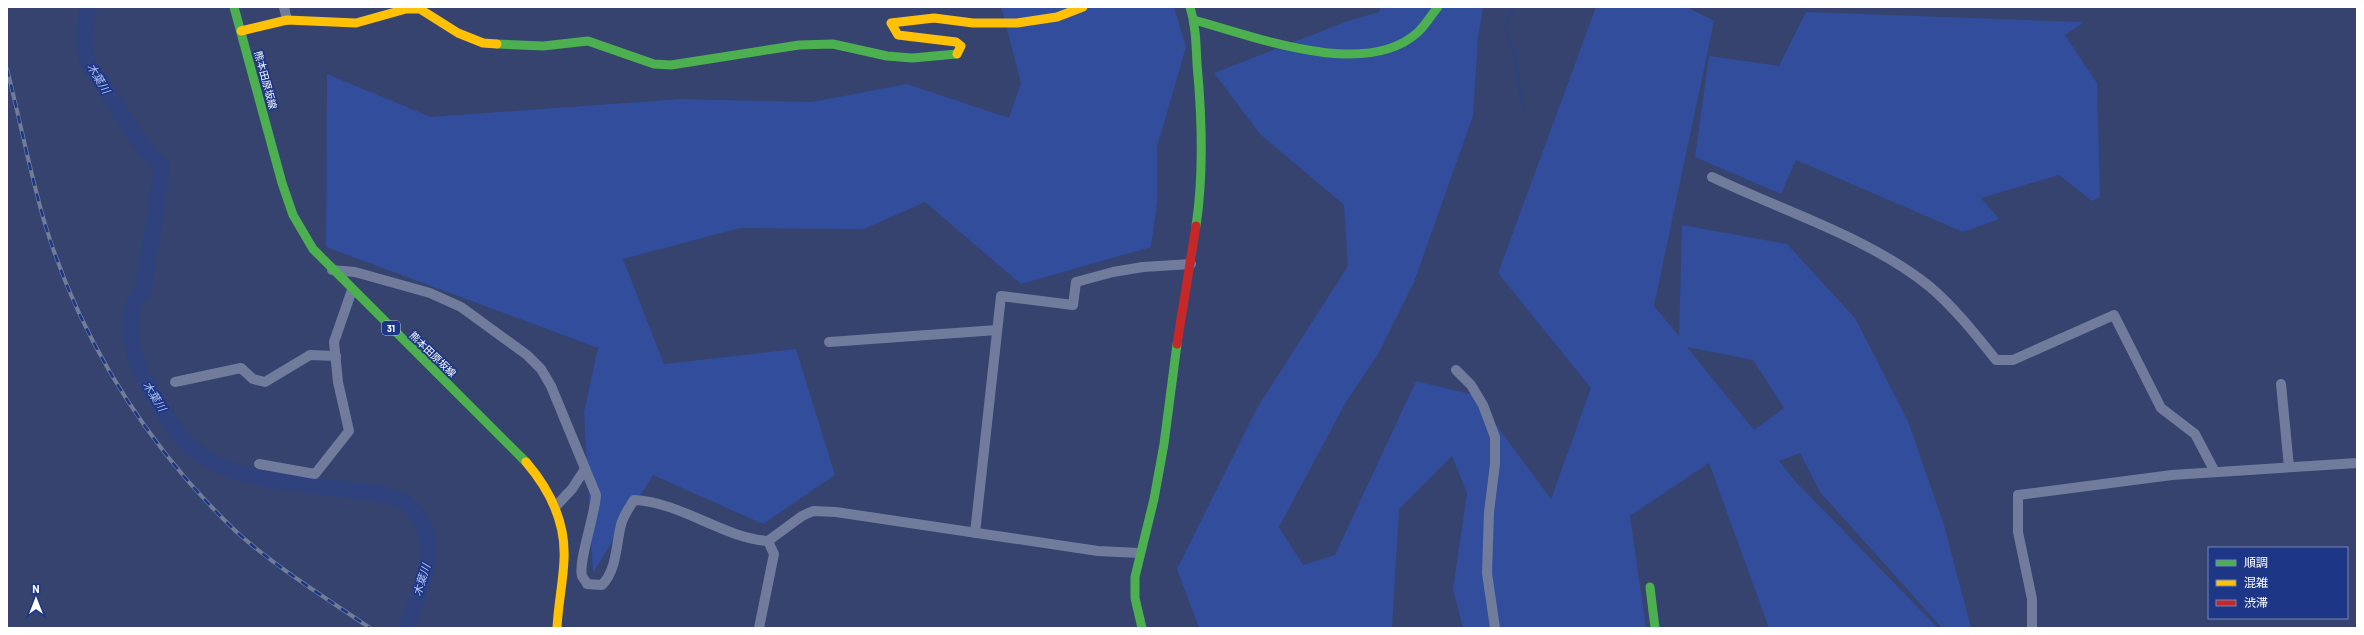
<svg xmlns="http://www.w3.org/2000/svg" width="2364" height="635" font-family="Barlow,'Noto Sans JP',sans-serif">
<rect width="100%" height="100%" fill="#35436e"/>
<g fill="#314d9c" fill-rule="evenodd">
<polygon points="1001,7 1174,7 1186,47 1157,147 1157,203 1151,247 1021,284 925,202 864,229 740,228 623,259 664,364 796,349 835,475 763,524 653,475 593,573 584,412 598,348 326,247 327,74 431,117 681,99 812,102 907,84 1009,118 1021,83"/>
<path d="M1380 7H1483L1478 37 1473 116 1414 282 1378 354 1346 402 1279 527 1303 565 1335 555 1416 381 1474 395 1551 499 1591 388 1498 273 1596 7H1687L1714 21 1654 306 1679 336 1682 225 1787 244 1855 318 1908 421 1944 525 1971 628H1942L1820 492 1800 453 1779 461 1795 481 1938 628H1769L1709 463 1630 516 1646 628H1463L1453 589 1467 493 1452 456 1399 509 1392 628H1199L1177 569 1257 408 1348 266 1344 205 1260 134 1214 73 1348 21 1379 12ZM1687 347 1753 360 1784 408 1754 430Z"/>
<polygon points="1806,12 2084,22 2065,35 2097,83 2100,197 2092,201 2059,175 1981,198 1999,219 1963,232 1796,160 1781,194 1695,157 1709,56 1779,66"/>
</g>
<g fill="none" stroke-linecap="round" stroke-linejoin="round">
<polyline stroke="#30427d" stroke-width="2.5" points="1516,7 1507,18 1507,32 1514,51 1523,109"/>
<path stroke="#30427d" stroke-width="16" d="M87 7 85 45 88 63 140 142 162 167 144 288C141 294 135 300 133 306 128 330 133 359 145 380 159 407 177 439 203 456 242 483 312 484 358 491 371 493 391 494 402 501 421 513 430 534 428 556 426 579 415 606 406 628"/>
<g stroke="#717b9c" stroke-width="10">
<polyline points="284,7 287,20"/>
<path d="M1712 177C1783 211 1868 237 1929 286 1954 307 1976 335 1996 360H2013L2114 315 2161 408 2195 434 2215 472"/>
<path d="M332 270 355 272 430 293 461 307 527 355 541 369 551 386 596 495C595 516 578 561 582 576 583 578 586 581 587 584L602 585C617 570 616 544 621 525 623 516 629 508 634 500 681 502 723 538 768 541"/>
<polyline points="829,342 997,330"/>
<polyline points="1456,370 1471,385 1483,405 1495,437 1495,464 1489,512 1487,573 1495,628"/>
<polyline points="175,382 241,368 253,379 265,382 310,355 336,356"/>
<polyline points="2281,384 2289,467"/>
<polyline points="259,464 315,474 349,431 338,382 334,342 352,290"/>
<polyline points="556,506 572,489 585,469"/>
<polyline points="975,533 1001,296 1073,305 1076,282 1113,272 1143,267 1191,264"/>
<polyline points="768,541 802,516 813,511 836,512 1098,551 1139,553"/>
<polyline points="759,628 774,554 768,541"/>
<polyline points="2032,628 2032,599 2018,532 2018,495 2172,475 2357,463"/>
</g>
<g stroke="#4caf50" stroke-width="9">
<polyline points="234,7 282,183 293,215 313,249 526,462"/>
<path d="M1190 7C1196 26 1196 45 1197 64 1202 117 1204 173 1196 226"/>
<path d="M1194 20C1253 36 1364 80 1417 33 1425 26 1431 15 1438 7"/>
<polyline points="497,44 543,46 588,41 654,64 671,65 799,45 833,44 887,56 912,58 957,54"/>
<polyline points="1650,587 1655,628"/>
<polyline points="1142,628 1135,598 1135,577 1154,499 1164,444 1177,344"/>
</g>
<g stroke="#ffc107" stroke-width="9">
<polyline points="241,31 287,20 356,23 406,9 420,9 458,33 483,43 497,44"/>
<polyline points="957,54 961,46 956,42 898,35 891,23 934,18 973,23 1017,23 1057,17 1083,7"/>
<path d="M526 462C550 490 566 523 564 560 563 583 558 605 557 628"/>
</g>
<polyline stroke="#c62828" stroke-width="9" points="1177,344 1196,226"/>
<defs>
<path id="rail" d="M7 69C20 120 30 173 45 224 74 319 122 404 187 480 204 499 221 518 240 535 280 570 326 598 370 628"/>
</defs>
<use href="#rail" stroke="#717c9b" stroke-width="4"/>
<use href="#rail" stroke="#1d3686" stroke-width="2.5" stroke-dasharray="8" stroke-linecap="butt"/>
</g>
<g text-anchor="middle" dominant-baseline="central" stroke-width="3.5" stroke-linejoin="round" paint-order="stroke">
<rect fill="#1d3686" stroke="#bbc3db" stroke-width="1" x="382" y="321" width="18" height="14" rx="3"/>
<g font-size="9" font-weight="bold" fill="#fff">
<text x="391" y="328">31</text>
</g>
<g font-size="10" fill="#fff" stroke="#1d3686">
<text transform="translate(266 80) rotate(75)">熊本田原坂線</text>
<text transform="translate(433 354) rotate(44)">熊本田原坂線</text>
</g>
<g font-size="11" font-style="italic" fill="#b0c2f2" stroke="#1d3686">
<text transform="translate(99 78) rotate(59)">木葉川</text>
<text transform="translate(155 396) rotate(58)">木葉川</text>
<text transform="translate(421 580) rotate(-73)">木葉川</text>
</g>
</g>
<rect width="2364" height="635" fill="none" stroke="#ffffff" stroke-width="16"/>
<rect x="2208" y="547" width="140" height="72" fill="#1d3686" stroke="#7786b6"/>
<rect x="2216" y="560" width="20" height="6" fill="#4caf50" stroke="#7786b6"/>
<text x="2244" y="567" font-size="12" fill="#ffffff">順調</text>
<rect x="2216" y="580" width="20" height="6" fill="#ffc107" stroke="#7786b6"/>
<text x="2244" y="587" font-size="12" fill="#ffffff">混雑</text>
<rect x="2216" y="600" width="20" height="6" fill="#c62828" stroke="#7786b6"/>
<text x="2244" y="607" font-size="12" fill="#ffffff">渋滞</text>
<g transform="translate(36 599)" stroke="#1d3686" stroke-width="3" paint-order="stroke">
<path d="M0-3L7 15L0 10L-7 15Z" fill="#ffffff"/>
<text y="-6" font-size="11" font-weight="bold" text-anchor="middle" fill="#ffffff">N</text>
</g>
</svg>
